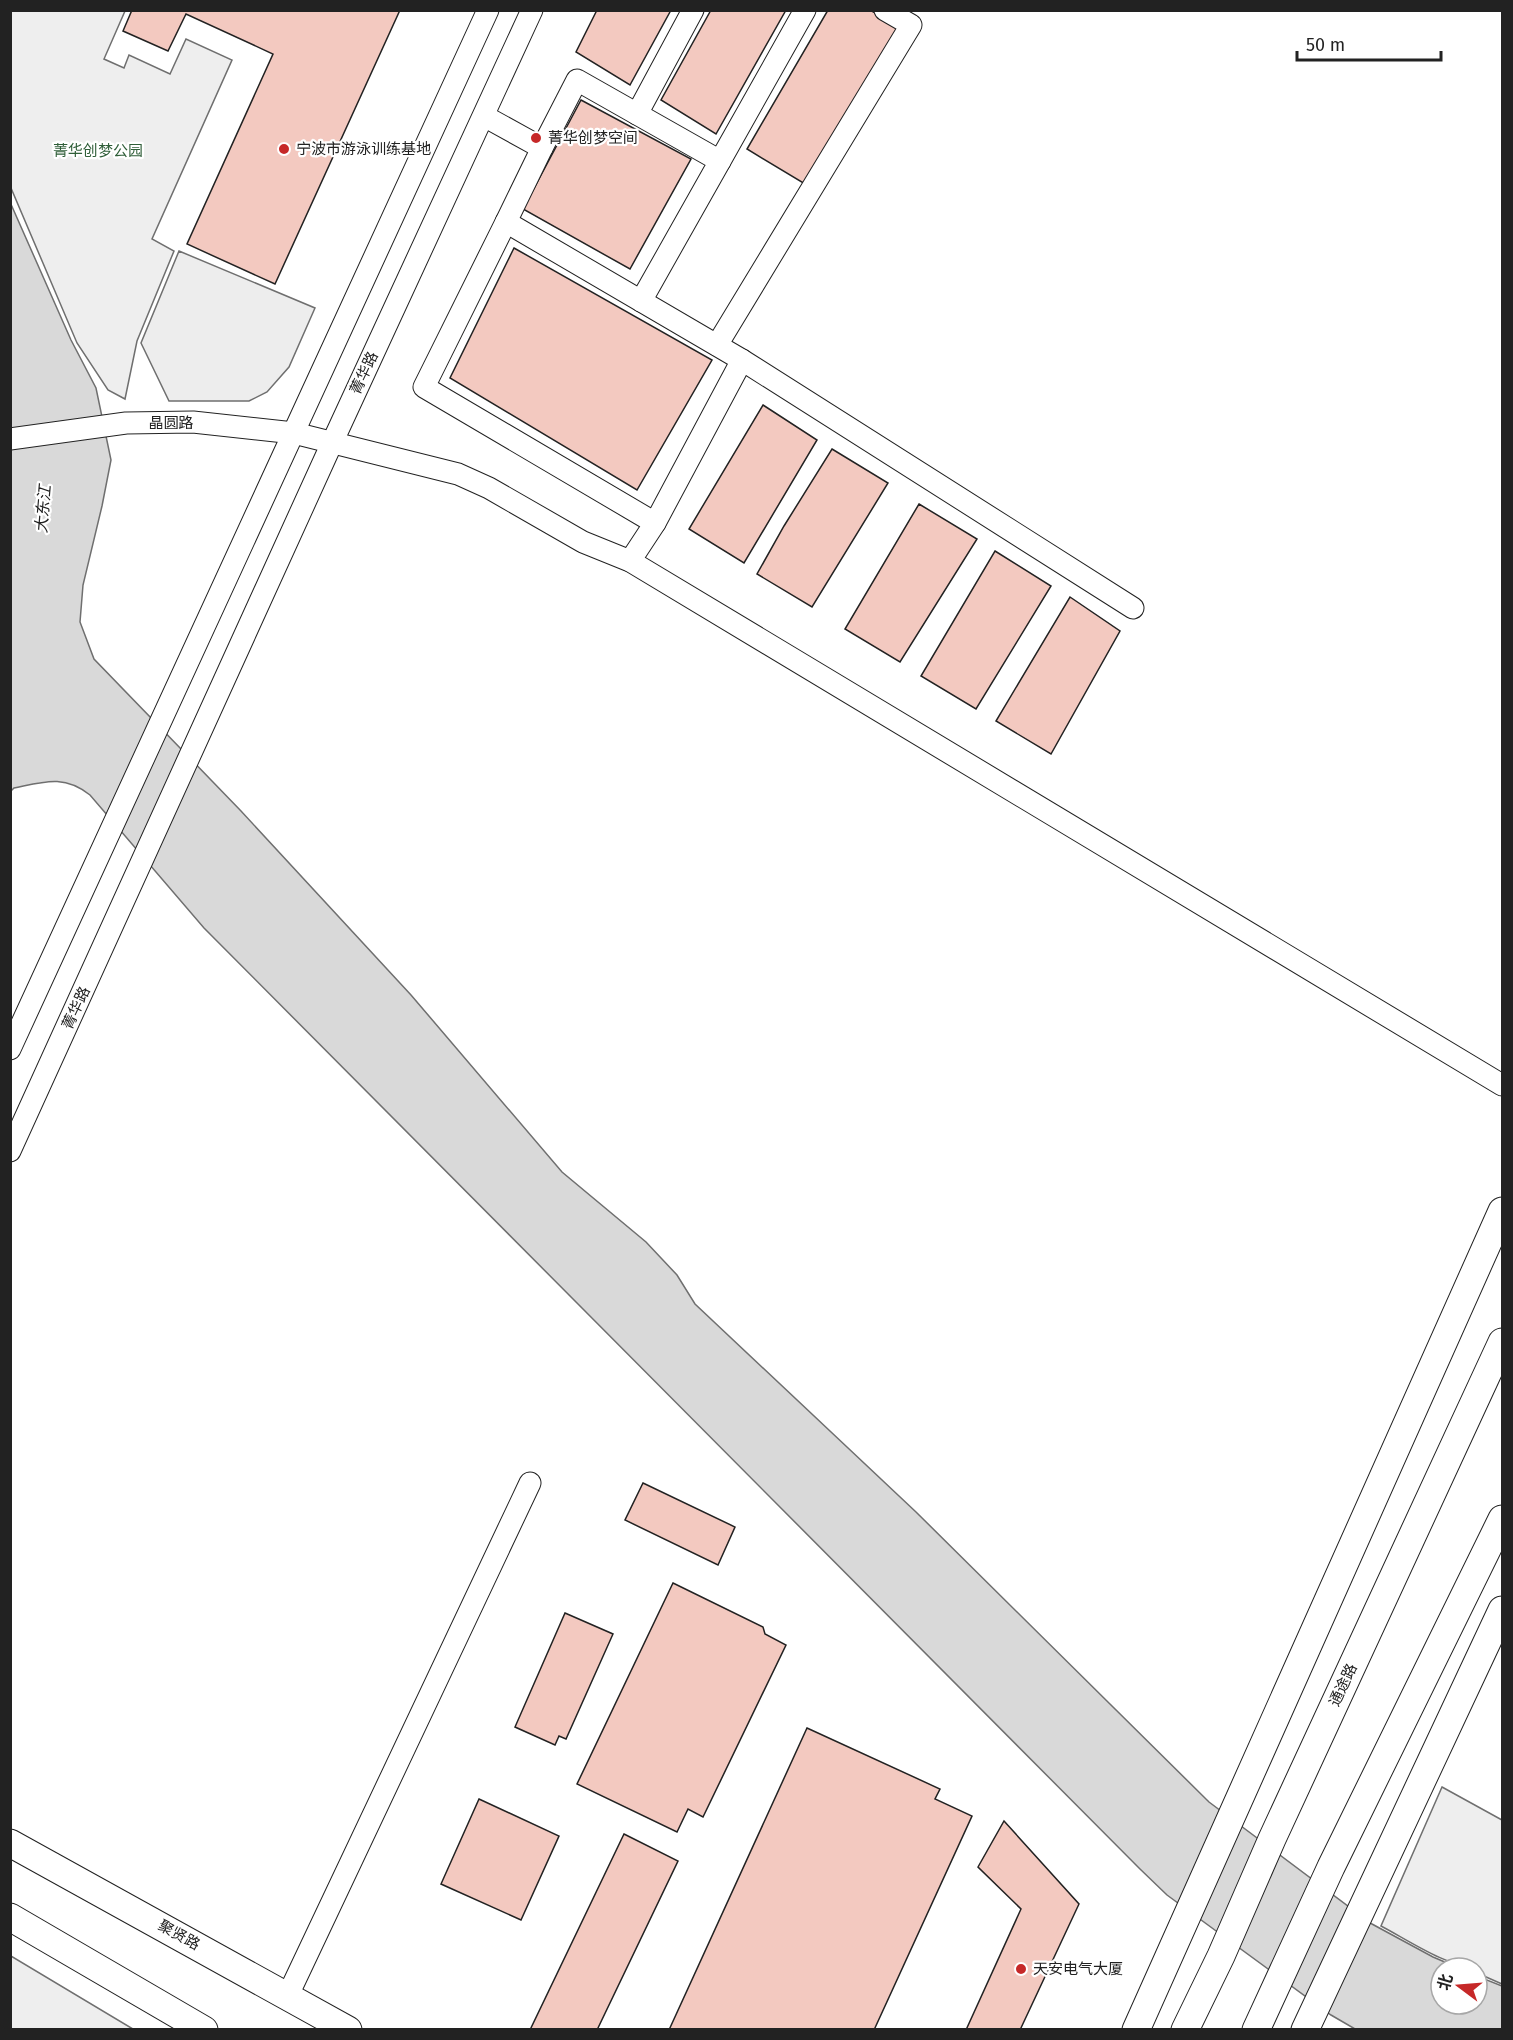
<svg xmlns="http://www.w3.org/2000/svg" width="1513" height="2040" font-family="'Fira Sans','Noto Sans SC',sans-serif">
<rect width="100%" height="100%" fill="#fff"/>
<g fill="#eee" stroke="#6f6f6f" stroke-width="1.5">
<polygon points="10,11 125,11 104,59 124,68 129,55 170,74 186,39 232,60 152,239 174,251 137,341 125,399 108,390 77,343 11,188"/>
<path d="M1442 1787 1502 1820V1984L1477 1973V1968C1449 1968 1406 1939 1381 1926Z"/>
<polygon points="10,1956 11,1956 133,2029 11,2029"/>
</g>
<polygon fill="#ededed" stroke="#6f6f6f" stroke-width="1.5" points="179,251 315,308 289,367 267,392 249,401 169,401 141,343"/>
<path fill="#d9d9d9" stroke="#6f6f6f" stroke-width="1.5" d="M10 202 71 340 96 388 111 460 102 506 83 585 80 622 94 659 241 811 411 995 562 1172 646 1242 677 1275 695 1304 916 1512 1209 1802 1372 1924 1433 1957 1459 1968H1441V2004H1477V1976L1502 1986V2029H1355L1331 2015 1167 1895 1140 1869 204 928 90 795C64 774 43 782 14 788L11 791Z"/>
<g fill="#f3c9c0" stroke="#222" stroke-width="1.5">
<polygon points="132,10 400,10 275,284 187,244 273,54 186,14 168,51 123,31"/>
<polygon points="597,10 671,10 630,85 576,52"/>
<polygon points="711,10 786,10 716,134 661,100"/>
<polygon points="828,10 870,10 900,27 805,184 747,149"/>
<polygon points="581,100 691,159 630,269 523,209"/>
<polygon points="514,248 712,360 637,490 450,378"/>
<polygon points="763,405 817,440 744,563 689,529"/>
<polygon points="832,449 888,483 812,607 757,574 784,526"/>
<polygon points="919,504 977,539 900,662 845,629"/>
<polygon points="995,551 1051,586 976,709 921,676"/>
<polygon points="1070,597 1120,631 1051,754 996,721"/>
<polygon points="643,1483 735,1527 718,1565 625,1520"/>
<polygon points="673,1583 763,1627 765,1634 786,1645 703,1817 688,1809 677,1832 577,1784"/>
<polygon points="565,1613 613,1634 566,1739 559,1736 555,1745 515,1727"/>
<polygon points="807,1728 940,1789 935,1799 972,1816 874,2030 669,2030"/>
<polygon points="479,1799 559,1836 521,1920 441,1884"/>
<polygon points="1004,1821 1079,1904 1020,2030 966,2030 1021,1909 978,1867"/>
<polygon points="624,1834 678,1861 597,2030 530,2030"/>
</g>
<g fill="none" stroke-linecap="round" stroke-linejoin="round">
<defs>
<g id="minor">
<polyline points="637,114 693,10"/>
<polyline points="484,116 542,148 506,222 742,360 1133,608"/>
<polyline points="542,148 577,80 720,161 641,301"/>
<polyline points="720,161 805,10"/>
<polyline points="506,222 424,387 655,523 742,360"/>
<polyline points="717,345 911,25 885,10"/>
<polyline points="10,439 126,423 193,422 294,433 458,474 489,488 583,542 630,561 1502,1085"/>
<polyline points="630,561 655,523"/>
<polyline points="10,1049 488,10"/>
<polyline points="10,1151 332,443 532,10"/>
<polyline points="288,1995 530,1483"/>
</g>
<g id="major">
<polyline points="10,1843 348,2030"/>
<polyline points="10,1917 204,2030"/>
<polyline points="1136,2030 1502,1211"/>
<polyline points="1185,2030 1221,1956 1272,1839 1502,1342"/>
<polyline points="1256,2030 1331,1867 1502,1519"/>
<polyline points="1305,2030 1502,1610"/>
</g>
</defs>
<use href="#minor" stroke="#222" stroke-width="23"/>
<use href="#major" stroke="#222" stroke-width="29"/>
<use href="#minor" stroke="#fff" stroke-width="21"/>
<use href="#major" stroke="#fff" stroke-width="27"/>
</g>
<g fill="#c62828" stroke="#fff" stroke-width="2">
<circle cx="536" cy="138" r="6"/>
<circle cx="284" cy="149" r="6"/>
<circle cx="1021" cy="1969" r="6"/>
</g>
<g text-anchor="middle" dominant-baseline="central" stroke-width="4.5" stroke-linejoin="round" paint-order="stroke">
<g font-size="15" fill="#222" stroke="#fff" text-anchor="start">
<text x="548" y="138">菁华创梦空间</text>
<text x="296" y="149">宁波市游泳训练基地</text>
<text x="1033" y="1969">天安电气大厦</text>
</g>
<g font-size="15" fill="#2f5e38" stroke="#fff">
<text x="98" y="151">菁华创梦公园</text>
</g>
<g font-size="15" fill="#222" stroke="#fff">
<text transform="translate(364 373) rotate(-65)">菁华路</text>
<text x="171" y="423">晶圆路</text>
<text transform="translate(76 1008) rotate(-65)">菁华路</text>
<text transform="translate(1343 1685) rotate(-65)">通途路</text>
<text transform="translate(179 1935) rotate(29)">聚贤路</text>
</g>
<g font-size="16" font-style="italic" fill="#222" stroke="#fff">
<text transform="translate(43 509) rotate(-85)">大东江</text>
</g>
</g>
<rect width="1513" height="2040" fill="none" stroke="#222222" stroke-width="24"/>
<g transform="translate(1459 1986) rotate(286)"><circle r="28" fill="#ffffff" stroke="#a7a7a7" stroke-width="1.5"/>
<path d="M0-4.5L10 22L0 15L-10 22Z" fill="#c62828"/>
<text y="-9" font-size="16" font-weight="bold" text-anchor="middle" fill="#222222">北</text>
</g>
<path d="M1297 51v9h144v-9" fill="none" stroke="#222222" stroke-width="3"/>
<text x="1306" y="51" font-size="18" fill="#222222" stroke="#ffffff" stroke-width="4.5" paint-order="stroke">50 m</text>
</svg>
